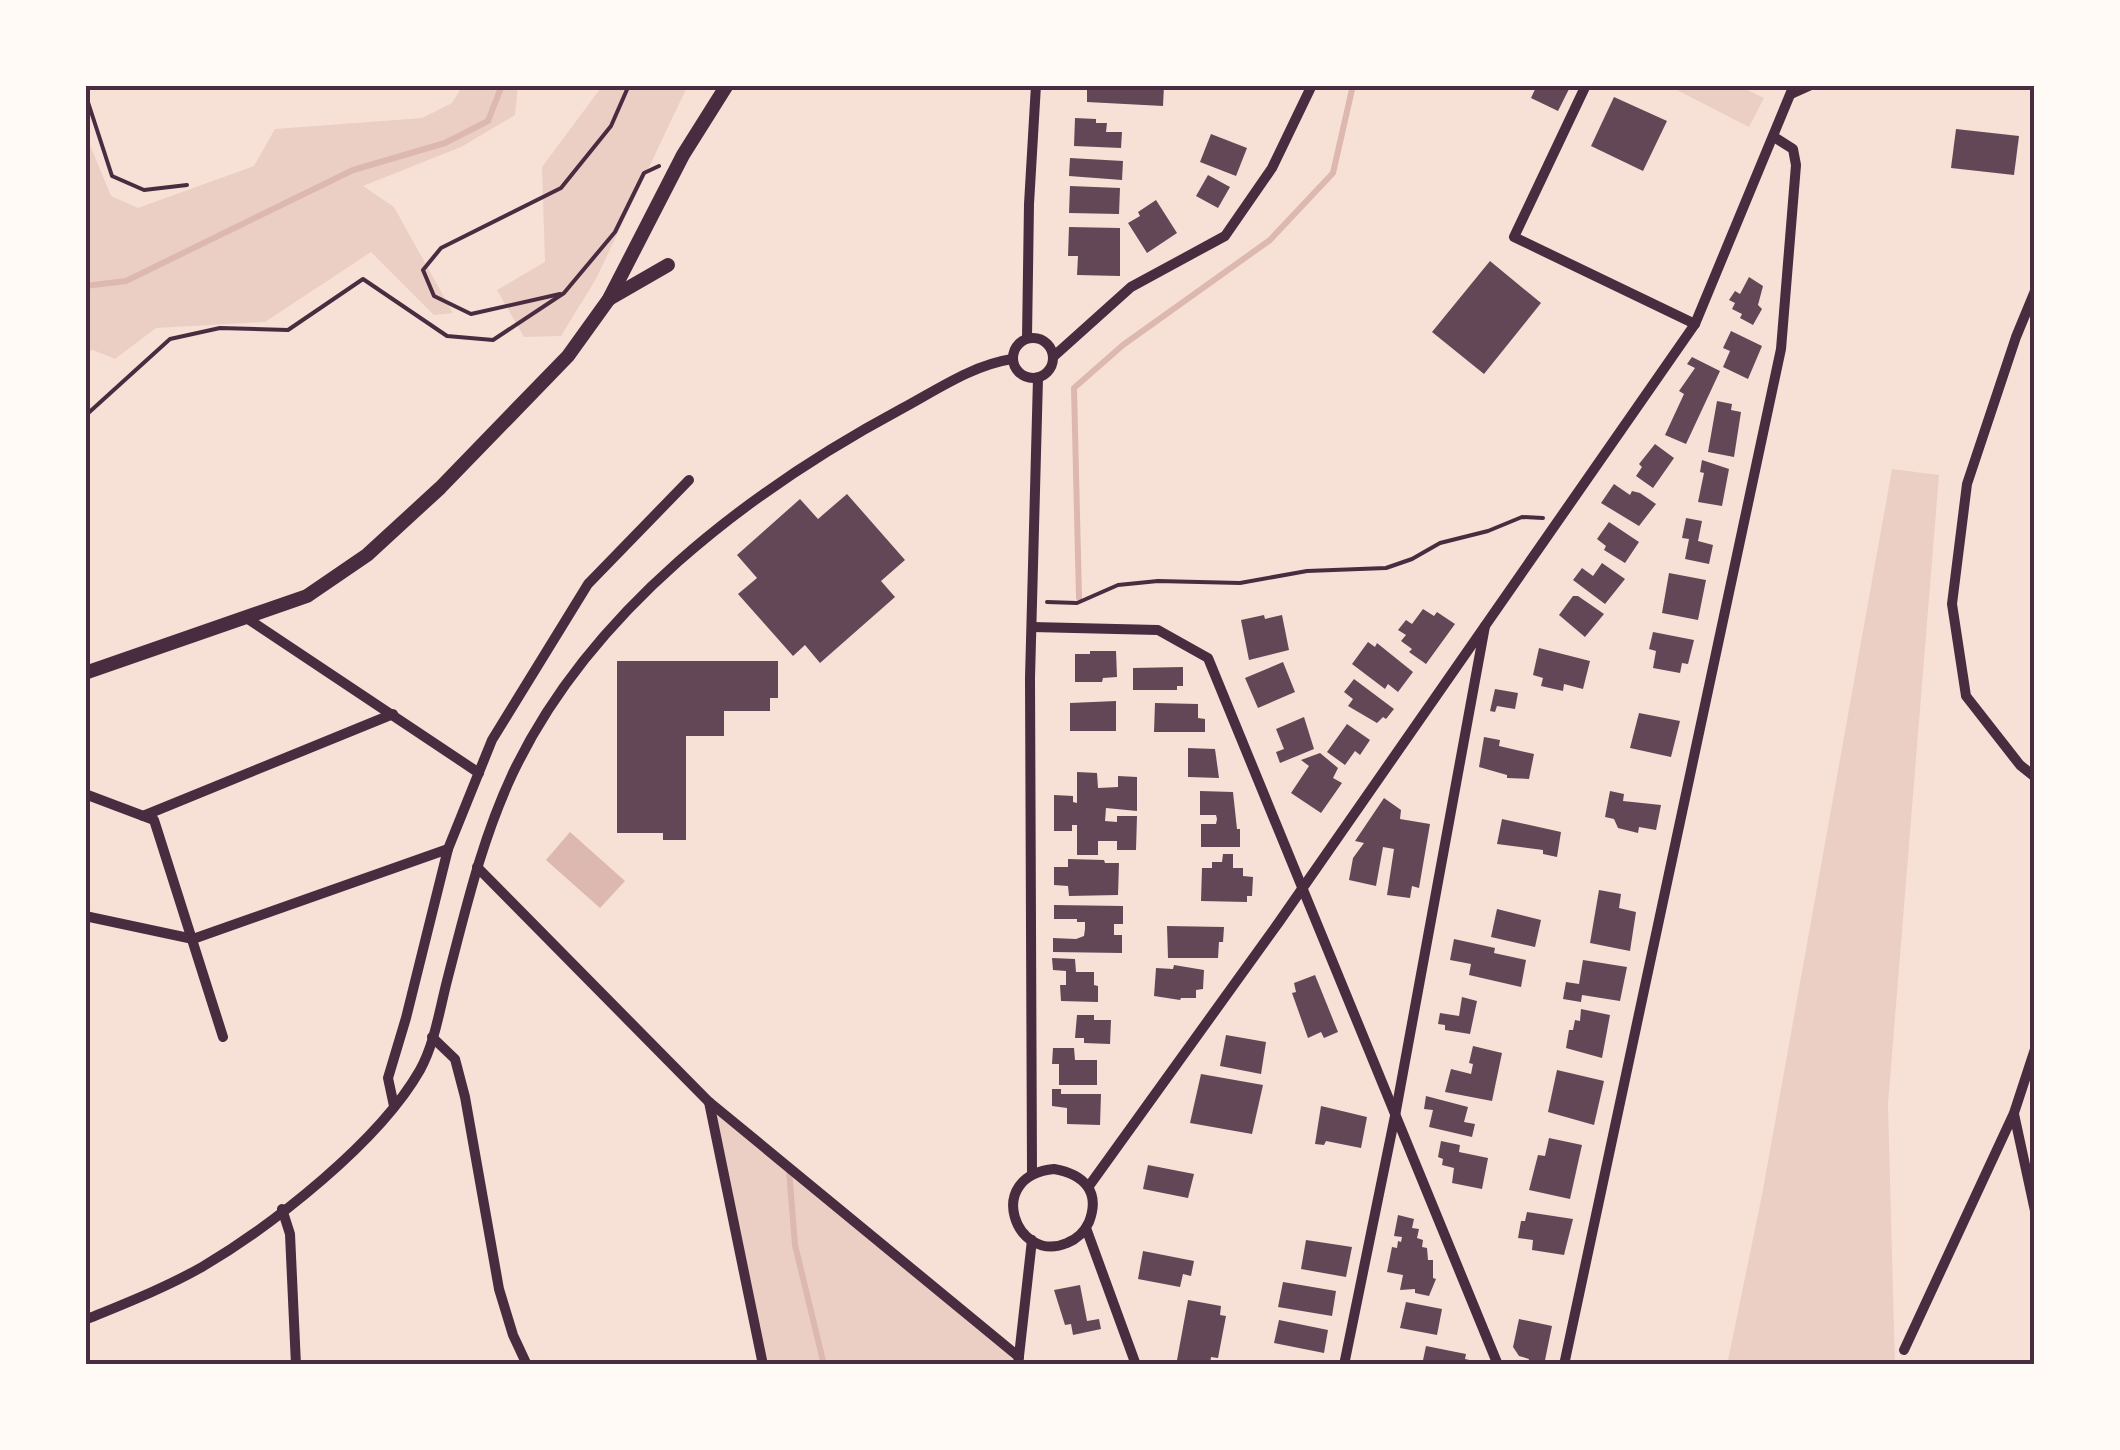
<svg xmlns="http://www.w3.org/2000/svg" width="2120" height="1450" font-family="'Times New Roman',serif">
<rect width="100%" height="100%" fill="#f7e1d7"/>
<g fill="#ebcfc5">
<polygon points="463,85 518,85 515,115 461,147 363,186 394,207 453,313 434,315 371,252 265,322 156,328 115,359 93,350 85,352 85,133 111,196 138,208 254,166 275,129 422,118 452,103"/>
<polygon points="603,85 688,85 596,279 561,336 524,337 497,290 545,262 542,167"/>
<polygon points="1667,85 1737,85 1764,98 1749,127"/>
<polygon points="1892,469 1939,475 1888,1104 1895,1365 1727,1365 1762,1195"/>
<polygon points="708,1101 1019,1357 1018,1365 763,1365"/>
</g>
<polygon fill="#dcb8b0" points="570,832 625,881 600,908 546,860"/>
<g fill="none" stroke-linecap="round" stroke-linejoin="round">
<g stroke="#dcb8b0" stroke-width="6">
<polyline points="85,286 126,281 353,170 445,143 488,121 502,85"/>
<polyline points="1079,598 1074,388 1123,345 1270,240 1333,173 1353,85"/>
<polyline points="789,1170 795,1245 824,1365"/>
</g>
</g>
<g fill="#644757">
<polygon points="1087,85 1164,85 1163,106 1087,102"/>
<polygon points="1537,85 1571,85 1558,111 1531,98"/>
<polygon points="1614,97 1667,121 1643,171 1591,146"/>
<polygon points="1075,118 1096,119 1096,123 1107,123 1106,132 1122,132 1121,148 1074,146"/>
<polygon points="1956,129 2019,136 2014,175 1951,168"/>
<polygon points="1211,134 1247,148 1236,176 1200,162"/>
<polygon points="1070,158 1123,161 1122,180 1069,176"/>
<polygon points="1208,175 1230,187 1218,208 1196,196"/>
<polygon points="1070,186 1120,188 1119,214 1069,213"/>
<polygon points="1156,200 1177,233 1147,253 1128,223 1140,216 1138,212"/>
<polygon points="1069,227 1120,228 1120,276 1077,275 1078,256 1068,256"/>
<polygon points="1490,261 1541,303 1484,374 1432,332"/>
<polygon points="1749,277 1763,286 1758,305 1762,309 1753,325 1740,318 1742,314 1732,309 1735,303 1729,300 1735,291 1740,294"/>
<polygon points="1731,331 1762,346 1748,379 1723,367 1730,351 1723,348"/>
<polygon points="1692,357 1720,371 1686,444 1665,435 1684,394 1679,391 1695,368 1687,364"/>
<polygon points="1717,401 1732,404 1731,410 1741,412 1734,457 1708,452"/>
<polygon points="1655,444 1674,458 1653,488 1636,476 1642,467 1639,464"/>
<polygon points="1702,460 1729,469 1722,506 1698,502 1704,473 1700,472"/>
<polygon points="1614,484 1630,495 1632,491 1640,493 1656,504 1639,526 1601,503"/>
<polygon points="847,494 905,560 881,581 895,597 820,663 805,645 793,656 738,594 757,578 737,555 800,499 818,519"/>
<polygon points="1686,518 1702,521 1698,541 1713,545 1709,564 1685,559 1689,539 1682,538"/>
<polygon points="1609,522 1639,542 1625,563 1604,550 1606,546 1597,539"/>
<polygon points="1602,563 1625,579 1605,604 1573,580 1582,568 1593,576"/>
<polygon points="1669,573 1706,580 1698,620 1662,613"/>
<polygon points="1573,596 1578,596 1604,614 1585,637 1559,615"/>
<polygon points="1423,609 1434,616 1437,612 1455,624 1426,664 1409,652 1412,649 1401,641 1406,635 1398,630 1406,620 1412,624"/>
<polygon points="1264,615 1265,619 1282,615 1289,650 1249,660 1241,620"/>
<polygon points="1653,632 1694,640 1688,664 1682,663 1680,673 1653,668 1656,651 1649,649"/>
<polygon points="1368,642 1375,647 1377,643 1413,672 1398,692 1388,684 1385,689 1352,664"/>
<polygon points="1539,648 1590,661 1583,689 1564,684 1563,691 1541,686 1543,678 1533,675"/>
<polygon points="1090,651 1116,651 1117,677 1103,678 1102,682 1075,682 1075,654 1090,654"/>
<polygon points="617,661 778,661 778,698 770,698 770,711 724,711 724,736 686,736 686,840 663,840 663,833 617,833"/>
<polygon points="1283,662 1295,692 1258,708 1245,678"/>
<polygon points="1183,667 1183,686 1177,686 1177,690 1133,690 1133,668"/>
<polygon points="1354,679 1394,709 1386,719 1383,717 1377,723 1348,706 1353,699 1344,692"/>
<polygon points="1495,689 1518,693 1515,709 1497,706 1495,712 1490,711"/>
<polygon points="1116,701 1116,731 1070,731 1070,703"/>
<polygon points="1155,703 1198,704 1198,718 1205,719 1205,732 1154,732"/>
<polygon points="1639,713 1680,721 1671,757 1630,748"/>
<polygon points="1304,717 1314,749 1280,763 1276,752 1284,749 1276,729"/>
<polygon points="1347,724 1370,740 1360,755 1355,751 1345,765 1327,752"/>
<polygon points="1484,737 1500,740 1499,746 1534,754 1529,779 1507,778 1507,775 1479,767"/>
<polygon points="1188,748 1215,749 1219,778 1188,777"/>
<polygon points="1320,753 1338,768 1333,778 1342,783 1321,813 1291,793 1309,766 1301,760"/>
<polygon points="1077,772 1097,773 1098,788 1118,787 1118,776 1137,777 1137,811 1106,808 1105,821 1117,822 1117,816 1137,816 1136,850 1117,850 1117,841 1098,841 1098,855 1077,855 1077,825 1072,825 1072,831 1054,831 1054,795 1073,796 1073,802 1077,803"/>
<polygon points="1200,791 1233,792 1237,829 1240,829 1240,847 1201,847 1201,824 1216,824 1217,819 1216,815 1200,815"/>
<polygon points="1610,791 1624,794 1623,801 1661,805 1656,830 1639,827 1638,833 1618,828 1614,819 1605,817"/>
<polygon points="1384,798 1401,810 1400,819 1430,824 1419,888 1412,886 1410,898 1387,895 1394,849 1383,847 1376,886 1349,880 1353,858 1364,843 1355,841"/>
<polygon points="1502,819 1561,832 1557,857 1543,854 1543,850 1497,844"/>
<polygon points="1223,854 1233,854 1233,868 1243,868 1243,876 1253,877 1252,896 1247,896 1247,902 1201,901 1202,868 1212,868 1212,862 1222,862"/>
<polygon points="1068,859 1104,860 1105,863 1119,863 1118,895 1069,896 1068,886 1054,885 1054,867 1068,867"/>
<polygon points="1599,890 1621,894 1619,908 1636,912 1630,951 1590,943"/>
<polygon points="1054,905 1123,906 1123,924 1114,924 1114,935 1122,935 1122,953 1053,952 1053,938 1076,939 1084,936 1085,929 1085,922 1077,922 1077,919 1054,919"/>
<polygon points="1497,909 1541,920 1535,947 1491,937"/>
<polygon points="1167,926 1224,927 1223,942 1219,942 1218,958 1168,958"/>
<polygon points="1454,939 1495,948 1494,953 1526,960 1521,987 1469,975 1471,964 1450,960"/>
<polygon points="1052,958 1075,959 1076,972 1094,972 1094,985 1098,986 1098,1002 1061,1001 1060,985 1066,985 1066,971 1053,970"/>
<polygon points="1583,960 1627,967 1620,1001 1582,995 1581,1002 1563,999 1566,982 1579,984"/>
<polygon points="1174,965 1204,970 1203,989 1196,990 1196,998 1181,998 1180,1000 1154,996 1156,968 1173,969"/>
<polygon points="1315,975 1338,1032 1324,1038 1321,1032 1308,1038 1292,993 1296,992 1294,983"/>
<polygon points="1462,997 1477,1001 1470,1034 1445,1030 1445,1025 1438,1024 1440,1013 1459,1016"/>
<polygon points="1581,1009 1610,1015 1602,1058 1566,1048 1569,1030 1573,1030 1575,1020 1580,1021"/>
<polygon points="1077,1015 1094,1015 1094,1020 1111,1020 1110,1044 1084,1043 1084,1038 1075,1038"/>
<polygon points="1226,1035 1266,1042 1261,1074 1220,1066"/>
<polygon points="1473,1046 1502,1053 1492,1101 1445,1092 1451,1069 1471,1074 1473,1064 1469,1063"/>
<polygon points="1053,1048 1074,1048 1075,1060 1097,1060 1097,1085 1059,1085 1059,1064 1052,1064"/>
<polygon points="1557,1070 1604,1081 1594,1125 1548,1112"/>
<polygon points="1201,1074 1263,1085 1252,1134 1190,1123"/>
<polygon points="1052,1089 1061,1089 1061,1094 1101,1094 1100,1125 1067,1124 1067,1108 1052,1106"/>
<polygon points="1426,1096 1468,1107 1464,1122 1475,1124 1472,1137 1429,1127 1433,1110 1424,1109"/>
<polygon points="1321,1106 1367,1117 1361,1148 1326,1141 1324,1145 1315,1144"/>
<polygon points="1549,1138 1582,1145 1570,1199 1529,1190 1538,1155 1545,1156"/>
<polygon points="1441,1141 1460,1145 1459,1152 1488,1158 1482,1189 1452,1183 1454,1168 1442,1165 1443,1159 1438,1157"/>
<polygon points="1148,1165 1194,1174 1188,1198 1143,1189"/>
<polygon points="1527,1212 1573,1219 1564,1255 1532,1250 1533,1240 1518,1238 1521,1221 1525,1221"/>
<polygon points="1398,1215 1414,1219 1412,1228 1419,1229 1417,1238 1423,1240 1422,1247 1427,1248 1428,1260 1433,1260 1433,1278 1436,1279 1429,1296 1415,1293 1415,1289 1400,1290 1403,1275 1387,1272 1392,1247 1397,1248 1398,1241 1401,1242 1402,1237 1394,1236"/>
<polygon points="1306,1240 1352,1247 1346,1277 1301,1269"/>
<polygon points="1143,1251 1194,1261 1191,1276 1183,1274 1180,1287 1138,1279"/>
<polygon points="1283,1282 1336,1291 1332,1316 1278,1307"/>
<polygon points="1080,1285 1087,1321 1099,1319 1101,1329 1073,1335 1071,1324 1065,1325 1054,1290"/>
<polygon points="1188,1300 1221,1306 1220,1315 1226,1316 1218,1358 1211,1357 1210,1365 1177,1360"/>
<polygon points="1406,1302 1442,1309 1437,1335 1400,1328"/>
<polygon points="1519,1319 1552,1326 1544,1365 1527,1365 1529,1359 1519,1356 1513,1347"/>
<polygon points="1279,1320 1328,1330 1324,1353 1274,1343"/>
<polygon points="1426,1346 1466,1354 1465,1359 1474,1361 1473,1365 1422,1365"/>
</g>
<g fill="none" stroke-linecap="round" stroke-linejoin="round">
<g stroke="#4a2c40" stroke-width="4">
<polyline points="85,93 112,176 144,190 187,185"/>
<polyline points="560,294 471,314 434,296 423,270 441,248 561,188 611,126 629,85"/>
<polyline points="85,416 170,339 220,328 288,330 363,279 447,336 493,340 564,293 615,232 644,173 659,166"/>
<polyline points="1047,602 1077,603 1118,585 1158,581 1240,583 1307,571 1386,568 1412,559 1440,543 1488,531 1522,517 1543,518"/>
</g>
<g stroke="#4a2c40" stroke-width="10">
<polyline points="1586,85 1514,237 1695,324"/>
<polyline points="1791,94 1811,85"/>
<polyline points="2035,291 2016,337 1967,484 1952,604 1966,696 2020,765 2035,777"/>
<circle cx="1033" cy="358" r="20"/>
<polyline points="1027,338 1029,204 1036,85"/>
<polyline points="1053,357 1131,287 1225,236 1272,168 1312,85"/>
<polyline points="245,617 479,773"/>
<polyline points="1032,627 1158,630 1208,658 1498,1365"/>
<polyline points="85,794 154,820 223,1037"/>
<polyline points="143,816 393,714"/>
<polyline points="477,867 708,1101 1019,1357"/>
<polyline points="85,916 193,939 448,849"/>
<polyline points="432,1037 455,1059 465,1097 499,1289 513,1335 527,1365"/>
<polyline points="709,1102 763,1365"/>
<polyline points="394,1106 388,1078 406,1018 448,849 492,740 588,584 689,480"/>
<polyline points="2014,1114 2035,1211"/>
<path d="M1054 1169C1083 1174 1101 1191 1089 1222 1085 1231 1077 1239 1067 1243 1016 1265 983 1176 1054 1169Z"/>
<polyline points="1032,1174 1030,678 1038,378"/>
<polyline points="1089,1186 1279,922 1695,324 1794,85"/>
<polyline points="282,1209 290,1234 296,1365"/>
<polyline points="1086,1228 1136,1365"/>
<path d="M85 1320C124 1304 165 1288 202 1267 273 1225 379 1142 420 1070 435 1043 440 1007 448 977 466 908 482 839 512 775 588 613 748 491 903 408 938 389 973 365 1012 359"/>
<polyline points="1904,1350 2014,1113 2035,1049"/>
<polyline points="1018,1365 1032,1240"/>
<polyline points="1344,1365 1395,1116 1485,626"/>
<polyline points="1564,1365 1781,349 1796,165 1793,149 1774,137"/>
</g>
<g stroke="#4a2c40" stroke-width="14">
<polyline points="609,299 668,265"/>
<polyline points="85,673 307,596 367,555 440,488 568,356 609,299 683,155 727,85"/>
</g>
</g>
<rect width="2120" height="1450" fill="none" stroke="#fffaf5" stroke-width="175"/>
<rect x="88" y="88" width="1944" height="1274" fill="none" stroke="#4a2c40" stroke-width="4"/>
</svg>
